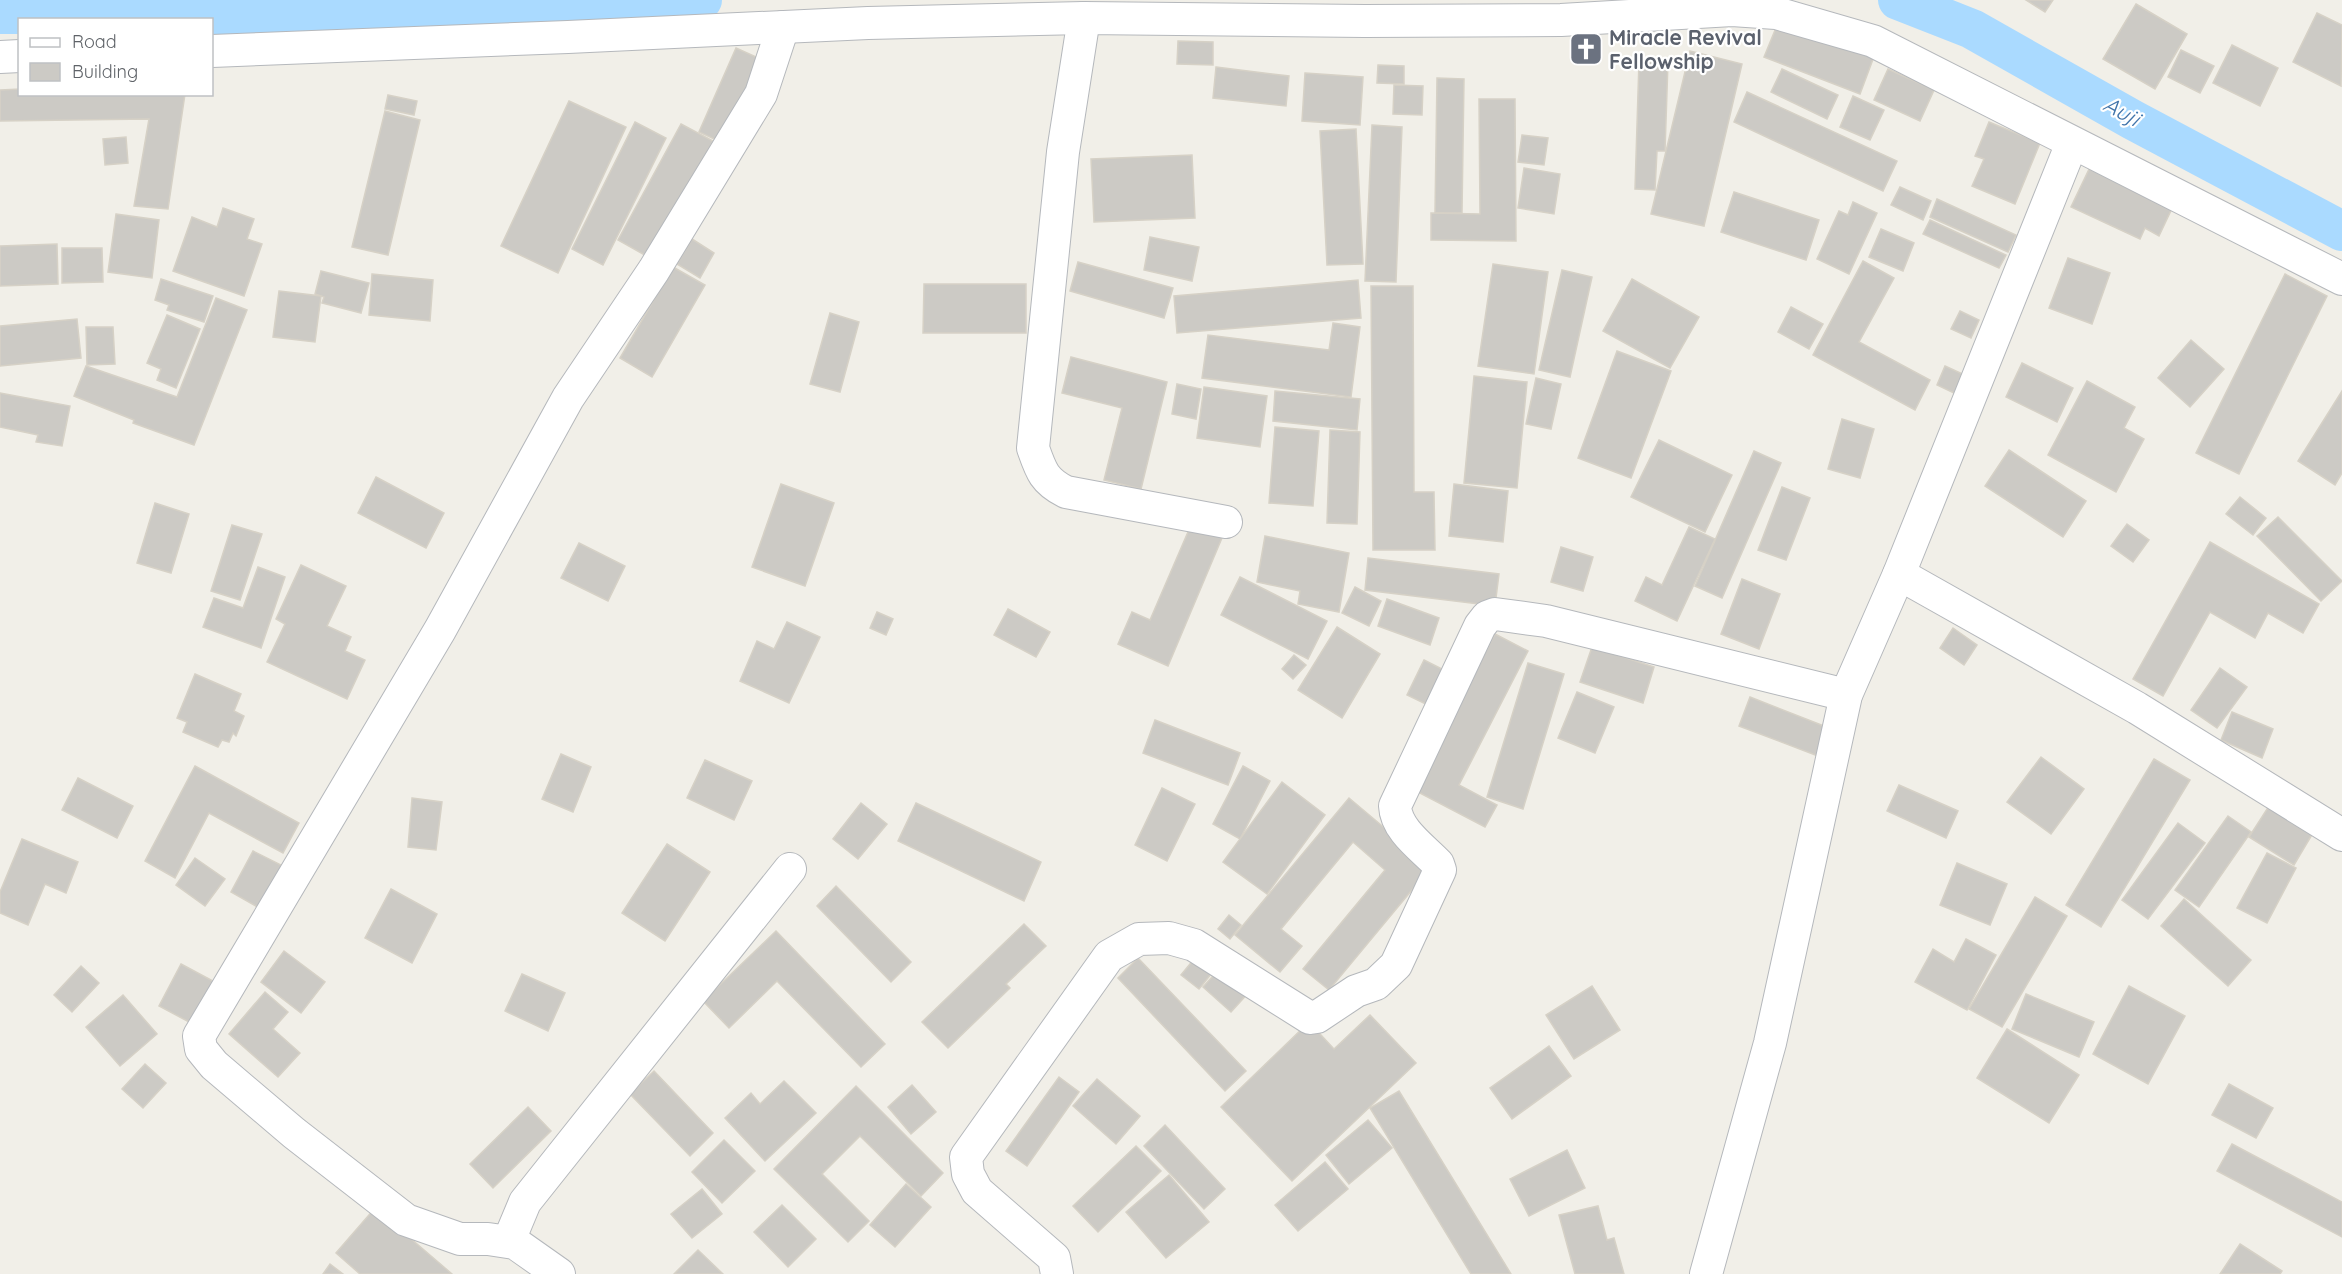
<svg xmlns="http://www.w3.org/2000/svg" width="2342" height="1274" font-family="Quicksand,sans-serif">
<rect width="100%" height="100%" fill="#f1efe8"/>
<g fill="none" stroke-linecap="round" stroke-linejoin="round">
<g stroke="#aadaff" stroke-width="40">
<polyline points="1898,0 1972,29 2133,120 2342,231"/>
<polyline points="0,14 255,14 702,0"/>
</g>
</g>
<g fill="#cccac5" stroke="#d6d1c6" stroke-width="1.5">
<polygon points="2026,0 2053,0 2045,12"/>
<polygon points="2136,4 2187,34 2155,89 2103,59"/>
<polygon points="2317,13 2342,25 2341,86 2293,62"/>
<polygon points="1780,18 1875,54 1860,94 1764,57"/>
<polygon points="1178,41 1213,42 1213,65 1177,64"/>
<polygon points="2232,45 2278,68 2260,106 2213,83"/>
<polygon points="736,48 765,61 727,145 699,132"/>
<polygon points="2181,50 2214,66 2200,93 2168,77"/>
<polygon points="1690,51 1742,64 1704,226 1651,214"/>
<polygon points="1639,61 1668,62 1665,151 1657,151 1655,190 1635,189"/>
<polygon points="1378,65 1404,66 1404,84 1377,83"/>
<polygon points="1216,67 1289,76 1286,106 1213,98"/>
<polygon points="1782,69 1838,95 1827,119 1771,92"/>
<polygon points="1888,69 1934,90 1920,121 1874,100"/>
<polygon points="1305,73 1363,77 1360,125 1302,121"/>
<polygon points="1437,78 1464,79 1462,213 1435,213"/>
<polygon points="1394,85 1423,86 1422,115 1393,114"/>
<polygon points="20,89 20,94 185,94 168,209 134,206 149,119 0,121 0,90"/>
<polygon points="1747,92 1897,161 1883,191 1734,122"/>
<polygon points="388,95 417,101 414,115 385,109"/>
<polygon points="1853,96 1884,110 1870,140 1840,127"/>
<polygon points="1479,99 1515,99 1516,241 1431,240 1431,213 1480,214"/>
<polygon points="569,101 626,127 558,273 501,246"/>
<polygon points="385,111 420,120 388,255 352,247"/>
<polygon points="635,122 666,138 603,265 572,249"/>
<polygon points="1989,122 2040,143 2015,204 1972,186 1984,159 1975,156"/>
<polygon points="681,124 713,141 650,258 618,240"/>
<polygon points="1372,125 1402,127 1396,282 1365,281"/>
<polygon points="1356,129 1363,264 1327,265 1320,131"/>
<polygon points="1522,135 1548,138 1544,165 1518,162"/>
<polygon points="126,137 128,163 105,165 103,139"/>
<polygon points="1192,155 1195,218 1094,222 1091,159"/>
<polygon points="2092,163 2175,202 2159,236 2145,228 2140,239 2071,207"/>
<polygon points="1524,168 1560,174 1554,214 1518,208"/>
<polygon points="1900,187 1931,201 1923,220 1891,205"/>
<polygon points="1734,192 1819,220 1806,260 1721,232"/>
<polygon points="1937,199 2016,235 2008,252 1930,217"/>
<polygon points="1853,202 1877,213 1849,274 1817,259 1839,211 1848,215"/>
<polygon points="223,208 254,219 247,239 262,244 244,296 173,271 192,217 217,227"/>
<polygon points="116,214 159,220 152,278 108,272"/>
<polygon points="1930,220 2006,255 1999,268 1923,234"/>
<polygon points="1881,229 1914,243 1903,271 1869,257"/>
<polygon points="1150,237 1199,247 1192,281 1144,270"/>
<polygon points="692,239 714,253 700,278 677,264"/>
<polygon points="57,244 58,284 0,286 0,246"/>
<polygon points="62,248 102,248 103,282 62,283"/>
<polygon points="2068,258 2110,273 2092,324 2049,308"/>
<polygon points="1863,261 1894,278 1859,342 1930,380 1915,410 1813,355"/>
<polygon points="1078,262 1173,288 1164,318 1070,291"/>
<polygon points="1493,264 1548,272 1534,374 1478,366"/>
<polygon points="673,267 705,285 652,377 620,358"/>
<polygon points="1562,270 1592,277 1570,377 1539,370"/>
<polygon points="321,271 369,283 361,313 322,303 324,297 315,294"/>
<polygon points="372,274 433,280 430,321 369,315"/>
<polygon points="2285,274 2327,296 2239,474 2196,453"/>
<polygon points="161,279 213,296 204,322 167,310 169,305 155,300"/>
<polygon points="1632,279 1699,317 1670,368 1603,331"/>
<polygon points="1358,280 1361,318 1177,333 1174,296"/>
<polygon points="924,284 1026,284 1026,333 923,333"/>
<polygon points="1371,286 1413,286 1414,492 1434,492 1435,550 1373,550"/>
<polygon points="279,291 321,296 315,342 273,337"/>
<polygon points="216,298 247,310 194,445 133,423 134,420 74,396 86,366 177,397"/>
<polygon points="1791,307 1823,324 1809,349 1778,332"/>
<polygon points="1960,311 1979,320 1971,338 1951,329"/>
<polygon points="830,313 859,322 840,392 810,384"/>
<polygon points="167,315 200,329 176,388 157,380 161,369 147,363"/>
<polygon points="77,319 81,358 0,366 0,326"/>
<polygon points="1333,323 1360,327 1351,397 1202,378 1208,335 1329,350"/>
<polygon points="86,327 113,327 115,364 87,365"/>
<polygon points="2191,340 2224,369 2190,407 2158,378"/>
<polygon points="1617,351 1671,371 1631,478 1578,458"/>
<polygon points="1071,357 1167,382 1141,489 1104,480 1122,408 1062,393"/>
<polygon points="2022,363 2073,388 2057,422 2006,397"/>
<polygon points="1945,366 1965,375 1956,394 1937,385"/>
<polygon points="1474,376 1527,382 1517,488 1464,483"/>
<polygon points="1536,378 1561,384 1551,429 1526,424"/>
<polygon points="2087,381 2135,407 2124,428 2144,439 2116,492 2048,455"/>
<polygon points="1177,384 1201,389 1196,419 1172,414"/>
<polygon points="1204,387 1267,396 1260,447 1197,438"/>
<polygon points="1275,391 1360,399 1357,430 1273,421"/>
<polygon points="2342,391 2342,473 2335,485 2298,461"/>
<polygon points="0,393 70,406 62,446 36,442 38,435 0,427"/>
<polygon points="1842,419 1874,429 1860,478 1828,469"/>
<polygon points="1275,427 1319,431 1313,506 1269,503"/>
<polygon points="1330,430 1360,432 1357,524 1327,523"/>
<polygon points="1659,440 1732,475 1705,532 1631,497"/>
<polygon points="2009,450 2086,501 2063,537 1985,486"/>
<polygon points="1754,451 1781,463 1722,598 1695,586"/>
<polygon points="376,477 444,513 426,548 358,513"/>
<polygon points="781,484 834,503 805,586 752,567"/>
<polygon points="1454,484 1508,491 1503,542 1449,536"/>
<polygon points="1782,487 1810,498 1786,560 1758,550"/>
<polygon points="2240,497 2266,518 2253,535 2226,514"/>
<polygon points="155,503 189,514 171,573 137,563"/>
<polygon points="2278,517 2342,581 2321,601 2257,536"/>
<polygon points="2127,524 2149,540 2133,562 2111,546"/>
<polygon points="232,525 262,534 240,600 211,591"/>
<polygon points="1191,525 1222,538 1168,666 1118,644 1132,612 1150,620"/>
<polygon points="1689,527 1715,539 1677,621 1635,601 1646,577 1662,585"/>
<polygon points="1265,536 1349,553 1339,612 1298,604 1300,591 1257,582"/>
<polygon points="2210,542 2319,604 2303,633 2268,613 2255,638 2210,612 2163,696 2133,679"/>
<polygon points="579,543 625,566 608,601 561,578"/>
<polygon points="1561,547 1593,557 1583,591 1551,582"/>
<polygon points="1368,558 1499,574 1495,606 1365,590"/>
<polygon points="301,565 346,586 327,626 351,637 345,651 365,660 347,699 267,662 285,624 276,619"/>
<polygon points="258,567 285,577 261,648 203,627 214,598 243,608"/>
<polygon points="1240,577 1327,621 1308,659 1221,615"/>
<polygon points="1742,579 1780,594 1759,649 1721,634"/>
<polygon points="1355,587 1381,601 1369,626 1342,613"/>
<polygon points="1387,599 1439,618 1430,645 1378,626"/>
<polygon points="1008,609 1050,632 1036,657 994,635"/>
<polygon points="877,612 893,619 886,635 870,628"/>
<polygon points="787,622 820,637 789,703 740,681 757,641 774,649"/>
<polygon points="1337,627 1380,654 1342,718 1298,690"/>
<polygon points="1953,628 1977,645 1964,665 1940,648"/>
<polygon points="1495,634 1528,651 1459,785 1497,805 1485,827 1414,790"/>
<polygon points="1592,647 1654,667 1643,703 1580,682"/>
<polygon points="1294,655 1306,665 1293,679 1282,669"/>
<polygon points="1424,660 1452,674 1436,709 1407,695"/>
<polygon points="1528,663 1564,674 1523,809 1487,797"/>
<polygon points="2220,668 2247,687 2217,728 2191,710"/>
<polygon points="195,674 241,694 234,711 244,716 236,736 233,733 229,742 222,740 218,747 183,732 187,722 177,718"/>
<polygon points="1577,692 1614,707 1595,753 1558,738"/>
<polygon points="1750,697 1829,728 1818,756 1739,726"/>
<polygon points="2232,712 2273,729 2262,758 2221,740"/>
<polygon points="1155,720 1240,753 1228,785 1143,753"/>
<polygon points="561,754 591,767 573,812 542,799"/>
<polygon points="2041,757 2084,789 2051,834 2007,802"/>
<polygon points="2154,759 2190,780 2101,927 2066,905"/>
<polygon points="705,760 752,781 734,820 687,798"/>
<polygon points="195,766 299,823 283,853 209,813 175,878 145,861"/>
<polygon points="1243,766 1270,781 1240,839 1213,824"/>
<polygon points="78,778 133,806 117,838 62,810"/>
<polygon points="1282,782 1325,815 1267,894 1223,862"/>
<polygon points="1899,785 1958,811 1946,838 1887,811"/>
<polygon points="1162,788 1195,804 1167,861 1135,845"/>
<polygon points="412,798 442,802 436,850 408,847"/>
<polygon points="1349,798 1431,867 1329,990 1303,969 1385,870 1353,842 1281,929 1302,946 1280,972 1235,935"/>
<polygon points="861,803 887,824 858,859 833,839"/>
<polygon points="916,803 1041,862 1024,901 898,841"/>
<polygon points="2269,806 2313,833 2294,865 2249,837"/>
<polygon points="2228,816 2251,832 2199,907 2175,890"/>
<polygon points="2178,823 2205,843 2148,919 2122,900"/>
<polygon points="22,839 78,862 66,893 45,884 28,925 0,913 0,892"/>
<polygon points="667,844 710,872 665,941 622,913"/>
<polygon points="253,851 283,866 261,909 231,892"/>
<polygon points="2267,853 2296,868 2267,923 2237,908"/>
<polygon points="195,858 225,879 205,906 176,885"/>
<polygon points="1957,863 2007,884 1990,925 1940,905"/>
<polygon points="836,886 911,962 891,982 817,906"/>
<polygon points="391,889 437,914 412,963 365,938"/>
<polygon points="2035,897 2067,916 2002,1027 1969,1009"/>
<polygon points="2184,899 2251,960 2228,986 2161,926"/>
<polygon points="1229,915 1241,925 1230,939 1218,929"/>
<polygon points="1024,924 1046,946 1006,984 1010,988 948,1048 922,1022"/>
<polygon points="776,931 885,1044 861,1067 777,981 729,1028 703,1001"/>
<polygon points="1966,939 1996,955 1967,1010 1915,982 1933,949 1954,962"/>
<polygon points="284,951 325,982 301,1013 261,982"/>
<polygon points="1199,953 1216,968 1199,989 1181,975"/>
<polygon points="1138,958 1246,1071 1225,1091 1118,978"/>
<polygon points="181,964 213,981 191,1023 159,1006"/>
<polygon points="81,966 99,983 72,1012 54,995"/>
<polygon points="1221,967 1250,991 1231,1012 1203,987"/>
<polygon points="522,974 565,993 548,1031 505,1011"/>
<polygon points="1592,986 1620,1030 1574,1059 1546,1015"/>
<polygon points="2129,986 2185,1016 2148,1084 2093,1054"/>
<polygon points="265,992 288,1012 273,1029 300,1053 278,1077 229,1034"/>
<polygon points="2026,994 2094,1022 2079,1057 2012,1029"/>
<polygon points="123,995 157,1034 120,1066 86,1027"/>
<polygon points="1370,1015 1416,1063 1292,1181 1221,1107 1309,1022 1334,1049"/>
<polygon points="2007,1029 2079,1075 2049,1123 1977,1078"/>
<polygon points="1549,1046 1571,1076 1512,1119 1490,1088"/>
<polygon points="145,1064 166,1083 143,1108 122,1089"/>
<polygon points="654,1071 713,1133 690,1156 630,1094"/>
<polygon points="1059,1077 1079,1092 1027,1166 1006,1151"/>
<polygon points="1097,1079 1140,1116 1116,1144 1073,1106"/>
<polygon points="784,1081 816,1113 765,1161 725,1118 751,1093 760,1104"/>
<polygon points="2229,1084 2273,1108 2256,1138 2212,1115"/>
<polygon points="912,1085 936,1112 911,1134 888,1107"/>
<polygon points="856,1086 943,1173 921,1196 860,1136 822,1174 869,1221 848,1242 774,1169"/>
<polygon points="1399,1091 1511,1274 1471,1274 1370,1108"/>
<polygon points="528,1107 551,1131 493,1188 470,1164"/>
<polygon points="1368,1120 1392,1148 1349,1184 1326,1155"/>
<polygon points="1165,1125 1225,1189 1204,1209 1144,1146"/>
<polygon points="724,1140 755,1171 722,1203 692,1172"/>
<polygon points="2232,1144 2342,1202 2342,1237 2217,1171"/>
<polygon points="1136,1146 1161,1171 1098,1232 1073,1206"/>
<polygon points="1567,1150 1585,1188 1529,1216 1510,1179"/>
<polygon points="1325,1162 1348,1189 1298,1231 1275,1205"/>
<polygon points="1169,1175 1209,1222 1166,1258 1126,1212"/>
<polygon points="906,1184 931,1207 895,1247 870,1225"/>
<polygon points="702,1189 722,1214 692,1238 671,1214"/>
<polygon points="782,1205 816,1239 788,1267 754,1232"/>
<polygon points="1598,1206 1607,1240 1614,1238 1624,1274 1575,1274 1559,1215"/>
<polygon points="375,1208 452,1274 360,1274 336,1253"/>
<polygon points="2240,1244 2282,1271 2280,1274 2220,1274"/>
<polygon points="698,1250 723,1274 674,1274"/>
<polygon points="330,1264 343,1274 323,1274"/>
</g>
<g fill="none" stroke-linecap="round" stroke-linejoin="round">
<defs>
<g id="street">
<path d="M1084 18 1063 152 1033 448C1041 471 1044 481 1066 492L1226 522"/>
<polyline points="212,51 568,37 868,23 1084,18 1365,21 1561,20 1732,10 1776,13 1873,41 2342,279"/>
<polyline points="0,57 20,56"/>
<polyline points="1899,574 2137,708 2342,835"/>
<polyline points="515,1243 510,1238 525,1202 790,869"/>
<polyline points="559,1274 515,1243 488,1239 460,1239 406,1220 294,1133 214,1065 201,1049 199,1036 440,630 568,398 654,270 761,94 783,27"/>
<path d="M1057 1274 1054 1258 977 1191 968 1174 966 1157 1109 956 1139 939 1169 938 1194 945 1310 1018 1317 1017 1356 991 1376 984 1396 965 1440 870 1438 864C1423 848 1396 830 1395 806L1480 626 1487 617 1495 614 1546 621 1846 695"/>
<polyline points="1706,1274 1770,1043 1846,695 1899,574 2072,143"/>
</g>
</defs>
<use href="#street" stroke="#b5b8bc" stroke-width="34"/>
<use href="#street" stroke="#fff" stroke-width="32"/>
</g>
<defs>
<symbol id="church-square" viewBox="-11 -11 22 22"><rect x="-9" y="-9" width="18" height="18" rx="4" fill="#6b7280" stroke="#fff"/><path d="M-1.2-6h2.4v3.5h3.3v2.4h-3.3V6h-2.4V-.1h-3.3v-2.4h3.3Z" fill="#fff"/></symbol>
</defs>
<g fill-rule="evenodd">
<use href="#church-square" x="1567" y="30" width="38" height="38"/>
</g>
<g text-anchor="middle" dominant-baseline="central" stroke-width="4.5" stroke-linejoin="round" paint-order="stroke">
<g font-size="21" font-weight="bold" fill="#5b616d" stroke="#fff" text-anchor="start">
<text x="1609" y="37">Miracle Revival<tspan x="1609" dy="24">Fellowship</tspan></text>
</g>
<g font-size="22" font-style="italic" fill="#4174aa" stroke="#fff">
<text transform="translate(2122 111) rotate(29)">Auji</text>
</g>
</g>
<rect x="18" y="18" width="195" height="78" fill="#ffffff" stroke="#bfc1c3" stroke-width="1.5"/>
<rect x="30" y="38" width="30" height="9" fill="#ffffff" stroke="#bfc1c3" stroke-width="1.5"/>
<text x="72" y="48" font-size="18" fill="#5f6368">Road</text>
<rect x="30" y="63" width="30" height="18" fill="#cccac5" stroke="#bfc1c3" stroke-width="1.5"/>
<text x="72" y="78" font-size="18" fill="#5f6368">Building</text>
</svg>
